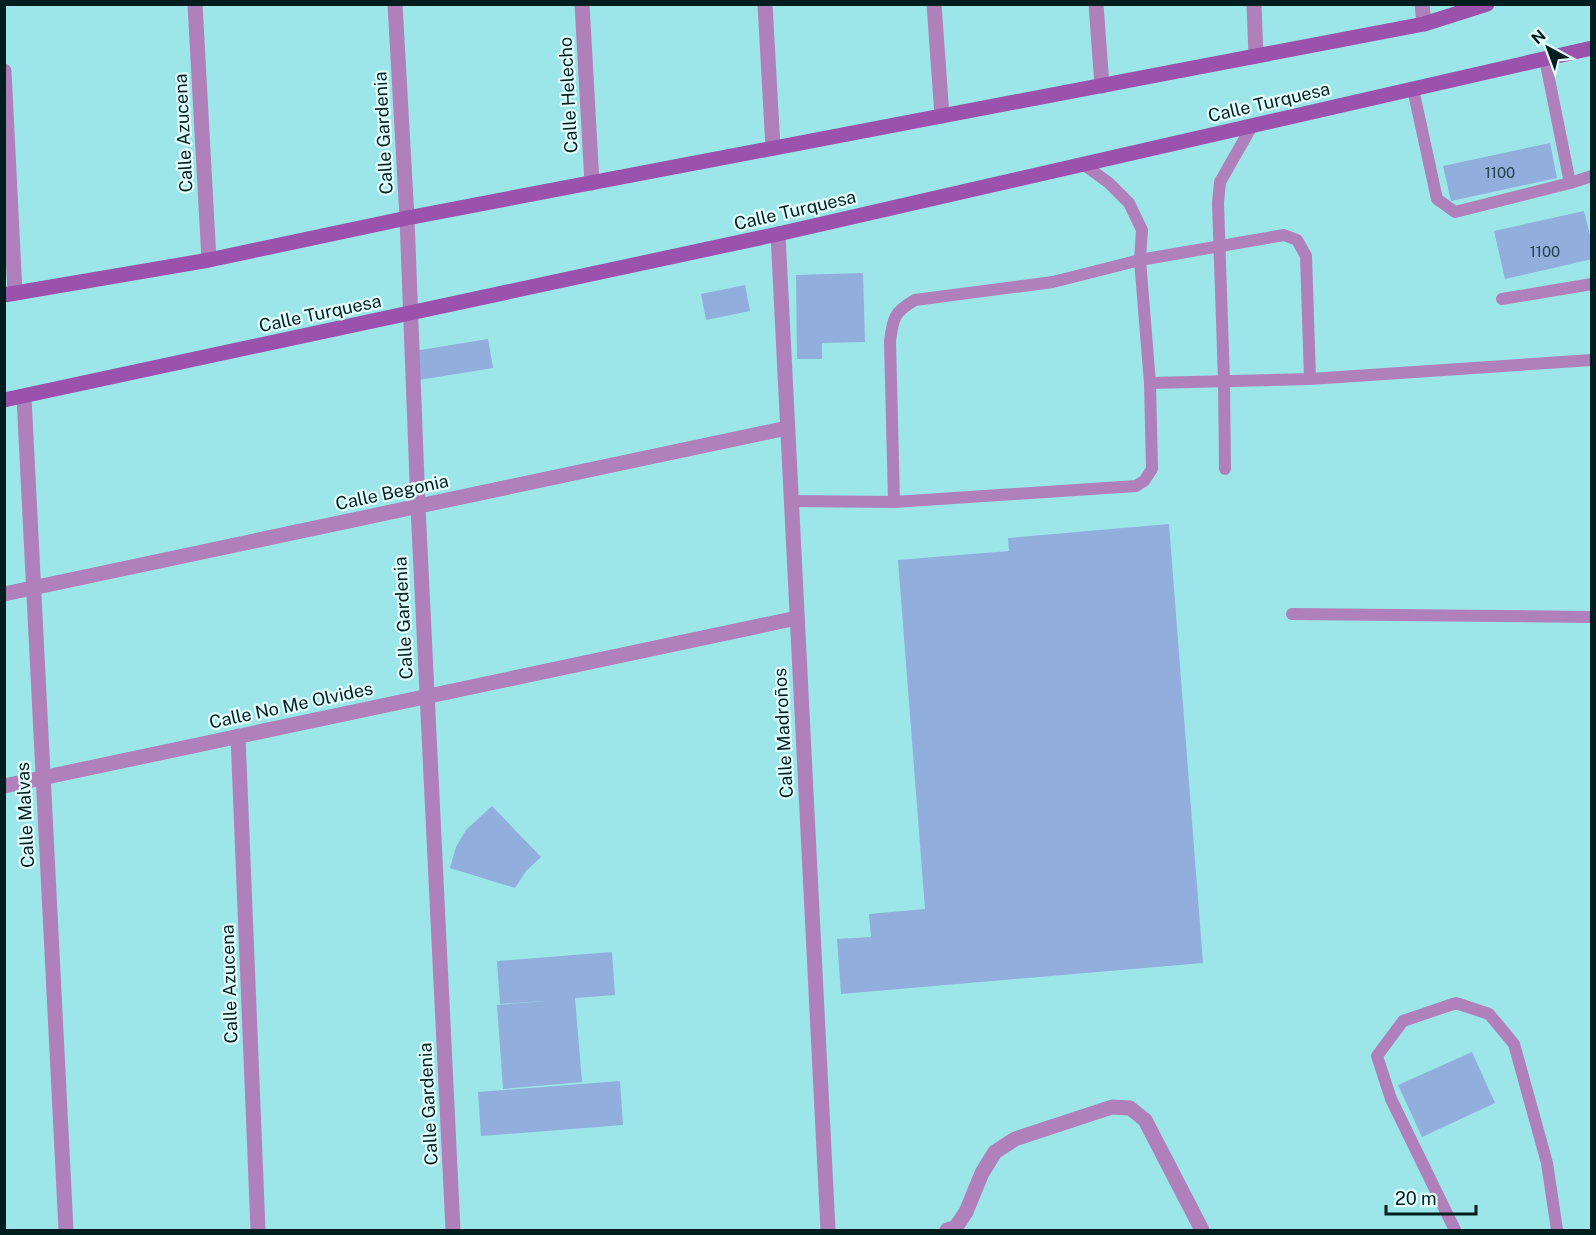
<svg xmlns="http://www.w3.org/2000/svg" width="1596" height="1235" font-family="'Public Sans',sans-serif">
<rect width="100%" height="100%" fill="#9ce6e9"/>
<g fill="#92aedc">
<polygon points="1550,143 1557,178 1451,201 1443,166"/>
<polygon points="1584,211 1592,243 1592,259 1505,279 1494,231"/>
<polygon points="863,273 865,342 822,343 822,359 797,359 796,275"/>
<polygon points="745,285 750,311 706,320 701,294"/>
<polygon points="488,339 493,368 419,380 414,351"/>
<polygon points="1169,524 1203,963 841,994 837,939 871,937 869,914 925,909 898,560 1009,551 1008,538"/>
<polygon points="492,806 541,857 526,871 515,888 450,868 456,847 466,830"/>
<polygon points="612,952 615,995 575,998 582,1082 503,1089 497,1005 544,1001 500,1004 497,961"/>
<polygon points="1472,1052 1495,1103 1422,1137 1398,1085"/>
<polygon points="620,1081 623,1125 481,1136 478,1092"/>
</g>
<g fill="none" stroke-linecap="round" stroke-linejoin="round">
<g stroke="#b080bb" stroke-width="12">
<polyline points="1545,59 1570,183"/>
<polyline points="1413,89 1437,199 1455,212 1570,183 1592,176"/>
<polyline points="1502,299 1592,284"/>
<polyline points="1150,383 1310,379 1592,360"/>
<polyline points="1225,469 1224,381 1218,203 1220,182 1252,126"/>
<polyline points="791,501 894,502 1136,486 1144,481 1152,469 1150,383 1140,260 1142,230 1129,203 1109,183 1083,164"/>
<path d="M894 502 890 341C893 318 894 312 915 300L1053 282 1140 260 1284 235 1297 240 1306 256 1310 379"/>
<polyline points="1292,614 1592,617"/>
<polyline points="1455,1230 1391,1099 1377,1056 1403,1021 1456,1003 1489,1014 1514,1044 1547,1163 1557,1230"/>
</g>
<g stroke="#b080bb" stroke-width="15">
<polyline points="195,4 209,260"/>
<polyline points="395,4 407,218 418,507 453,1230"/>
<polyline points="582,4 592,183"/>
<polyline points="765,4 773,148"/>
<polyline points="934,4 942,116"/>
<polyline points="1096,4 1102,86"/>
<polyline points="1254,4 1256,56"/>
<polyline points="1422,4 1424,24"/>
<polyline points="4,71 15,293"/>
<polyline points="778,234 828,1230"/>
<polyline points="24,397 66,1230"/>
<polyline points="4,594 787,428"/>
<polyline points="238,736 258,1230"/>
<polyline points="4,786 797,618"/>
<polyline points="947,1230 956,1227 966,1212 982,1173 995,1152 1015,1139 1112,1107 1130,1108 1145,1120 1202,1230"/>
</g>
<g stroke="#9b52ac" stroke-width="15">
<polyline points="4,295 209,260 407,218 1424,24 1487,4"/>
<polyline points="4,400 778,234 1592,48"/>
</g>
</g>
<g text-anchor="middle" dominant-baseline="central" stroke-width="4.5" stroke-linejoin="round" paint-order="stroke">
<g font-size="15" fill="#24424e">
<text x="1500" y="172">1100</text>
<text x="1545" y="251">1100</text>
</g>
<g font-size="18" fill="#001e1f" stroke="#e2feff">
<text transform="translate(568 95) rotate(-93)">Calle Helecho</text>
<text transform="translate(1269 102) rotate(-13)">Calle Turquesa</text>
<text transform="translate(183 133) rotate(-93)">Calle Azucena</text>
<text transform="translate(383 133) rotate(-93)">Calle Gardenia</text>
<text transform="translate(795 210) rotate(-13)">Calle Turquesa</text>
<text transform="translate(320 313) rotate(-12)">Calle Turquesa</text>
<text transform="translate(392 492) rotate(-12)">Calle Begonia</text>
<text transform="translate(403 618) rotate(-93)">Calle Gardenia</text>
<text transform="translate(291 705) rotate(-12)">Calle No Me Olvides</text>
<text transform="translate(783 733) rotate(-93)">Calle Madroños</text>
<text transform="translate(25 815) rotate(-93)">Calle Malvas</text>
<text transform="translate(229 984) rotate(-92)">Calle Azucena</text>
<text transform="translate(428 1104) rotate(-93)">Calle Gardenia</text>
</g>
</g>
<rect width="1596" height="1235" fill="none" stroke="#001e1f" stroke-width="12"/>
<g transform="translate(1548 48) rotate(319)" stroke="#e2feff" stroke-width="4.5" paint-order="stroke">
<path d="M0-4.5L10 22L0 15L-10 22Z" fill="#001e1f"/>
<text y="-9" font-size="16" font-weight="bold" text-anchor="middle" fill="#001e1f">N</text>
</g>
<path d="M1386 1205v9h90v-9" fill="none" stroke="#001e1f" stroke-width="3"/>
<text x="1395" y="1205" font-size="18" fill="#001e1f" stroke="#e2feff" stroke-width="4.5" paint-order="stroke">20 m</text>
</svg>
